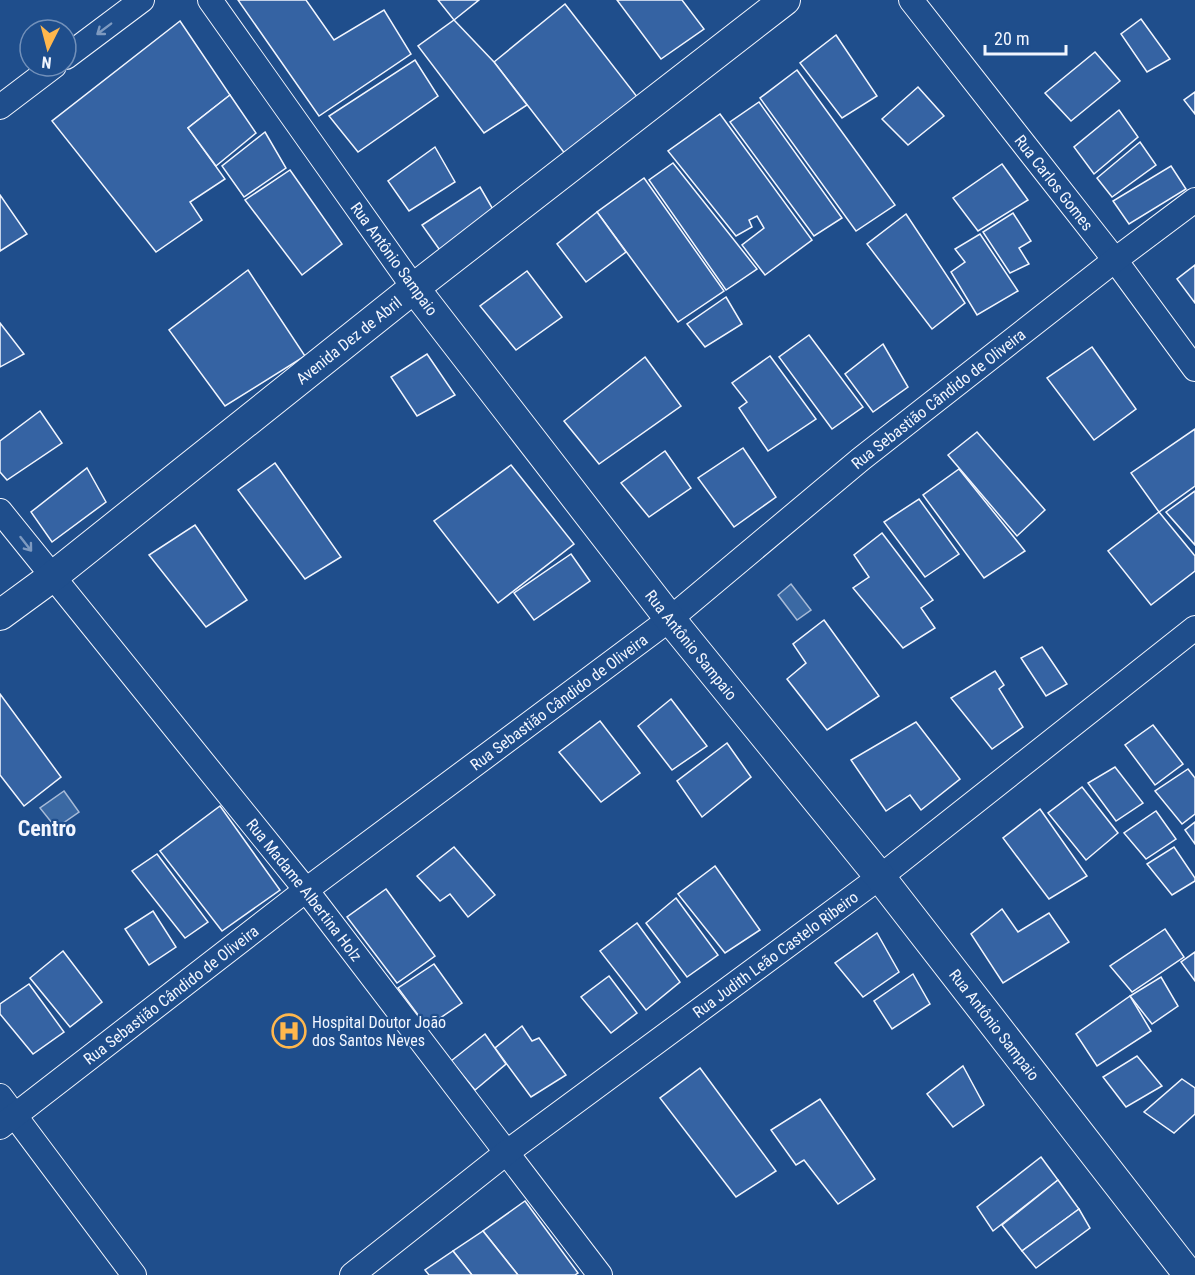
<svg xmlns="http://www.w3.org/2000/svg" width="1195" height="1275" font-family="'Roboto Condensed',sans-serif">
<rect width="100%" height="100%" fill="#1f4e8c"/>
<g fill="#3b69a3" stroke="#a8bbd7" stroke-width="1.5">
<polygon points="791,584 811,610 797,620 778,595"/>
<polygon points="64,791 79,812 56,828 40,808"/>
</g>
<g fill="#3563a3" stroke="#f2f6ff" stroke-width="1.5">
<polygon points="238,0 306,0 334,40 384,10 411,54 319,116"/>
<polygon points="438,0 479,0 454,20"/>
<polygon points="617,0 682,0 704,29 661,59"/>
<polygon points="565,4 638,98 566,155 494,62"/>
<polygon points="1141,19 1170,59 1147,72 1121,34"/>
<polygon points="454,20 494,62 527,105 484,133 418,46"/>
<polygon points="180,21 230,95 188,128 225,179 190,202 202,220 156,252 52,121"/>
<polygon points="836,35 877,96 842,118 800,63"/>
<polygon points="1095,52 1120,81 1071,121 1045,93"/>
<polygon points="415,60 438,96 358,152 329,116"/>
<polygon points="797,70 895,205 856,231 760,98"/>
<polygon points="918,87 944,116 908,145 882,119"/>
<polygon points="1195,92 1195,114 1184,100"/>
<polygon points="230,95 256,133 216,166 188,128"/>
<polygon points="759,102 842,218 814,236 730,122"/>
<polygon points="1119,110 1138,137 1094,174 1074,147"/>
<polygon points="720,114 812,240 765,275 742,245 764,228 757,216 749,220 752,227 736,236 668,151"/>
<polygon points="265,132 286,168 244,197 222,166"/>
<polygon points="1140,142 1156,165 1112,197 1097,178"/>
<polygon points="435,147 455,182 409,211 388,181"/>
<polygon points="673,163 757,269 726,290 649,180"/>
<polygon points="1002,164 1028,200 978,231 953,198"/>
<polygon points="1171,166 1186,189 1129,224 1113,201"/>
<polygon points="290,170 342,244 302,275 245,200"/>
<polygon points="644,178 724,291 678,322 597,212"/>
<polygon points="480,187 498,218 444,256 422,225"/>
<polygon points="0,195 27,234 0,251"/>
<polygon points="597,212 626,252 586,282 557,244"/>
<polygon points="1013,213 1031,241 1019,248 1029,264 1010,273 983,232"/>
<polygon points="906,214 965,303 932,329 867,244"/>
<polygon points="980,234 1018,291 977,315 951,272 965,262 955,249"/>
<polygon points="1195,265 1195,303 1177,279"/>
<polygon points="248,270 305,356 225,406 169,330"/>
<polygon points="527,271 562,317 516,350 480,306"/>
<polygon points="726,297 742,324 705,347 687,324"/>
<polygon points="0,323 24,354 0,367"/>
<polygon points="809,335 863,407 832,429 779,357"/>
<polygon points="883,344 908,387 873,412 845,374"/>
<polygon points="1092,347 1136,409 1094,440 1047,378"/>
<polygon points="427,354 455,395 417,416 391,377"/>
<polygon points="770,356 816,419 768,451 739,408 747,402 732,383"/>
<polygon points="645,357 681,406 599,464 564,421"/>
<polygon points="40,411 62,443 7,480 0,472 0,441"/>
<polygon points="1195,429 1195,486 1159,512 1131,473"/>
<polygon points="977,432 1045,510 1017,536 948,455"/>
<polygon points="743,448 776,497 734,527 698,478"/>
<polygon points="665,451 691,488 649,517 621,483"/>
<polygon points="275,463 341,557 305,579 238,490"/>
<polygon points="511,465 574,544 498,603 434,521"/>
<polygon points="87,468 106,502 52,542 31,512"/>
<polygon points="959,469 1025,551 984,578 923,495"/>
<polygon points="1195,491 1195,545 1166,512"/>
<polygon points="919,499 959,554 925,577 884,522"/>
<polygon points="1159,512 1195,556 1195,571 1151,605 1108,551"/>
<polygon points="195,525 247,600 206,627 149,555"/>
<polygon points="882,533 933,600 921,608 935,628 903,648 853,588 869,577 854,555"/>
<polygon points="571,554 590,581 534,620 514,593"/>
<polygon points="824,620 879,696 827,730 787,679 806,663 793,644"/>
<polygon points="1042,647 1067,684 1046,696 1021,658"/>
<polygon points="995,671 1004,685 999,689 1023,727 992,749 951,698"/>
<polygon points="0,694 61,777 24,806 0,775"/>
<polygon points="671,699 707,746 672,770 638,726"/>
<polygon points="600,721 640,773 601,802 559,752"/>
<polygon points="916,722 960,779 921,810 910,795 886,811 851,760"/>
<polygon points="1153,725 1183,764 1155,785 1125,745"/>
<polygon points="727,743 751,777 702,817 677,781"/>
<polygon points="1115,767 1143,803 1116,821 1088,783"/>
<polygon points="1188,769 1195,778 1195,814 1182,824 1155,791"/>
<polygon points="1082,787 1118,833 1086,860 1048,813"/>
<polygon points="220,806 280,890 222,931 160,851"/>
<polygon points="1040,809 1087,876 1049,899 1003,838"/>
<polygon points="1156,811 1176,839 1146,859 1124,833"/>
<polygon points="1195,822 1195,844 1185,830"/>
<polygon points="454,847 495,895 468,917 450,894 440,901 417,876"/>
<polygon points="1174,847 1195,878 1195,881 1172,895 1147,864"/>
<polygon points="157,854 208,922 185,938 132,871"/>
<polygon points="715,866 760,930 725,953 678,894"/>
<polygon points="386,889 435,956 397,983 347,917"/>
<polygon points="676,898 718,955 687,977 646,923"/>
<polygon points="1002,909 1018,932 1049,913 1069,942 1003,983 971,934"/>
<polygon points="153,911 176,947 149,965 125,929"/>
<polygon points="637,923 680,982 646,1010 600,951"/>
<polygon points="1165,929 1184,957 1132,992 1110,966"/>
<polygon points="877,933 899,972 863,997 835,963"/>
<polygon points="63,951 102,1002 70,1027 30,978"/>
<polygon points="1195,952 1195,981 1181,962"/>
<polygon points="434,964 462,1003 427,1027 398,988"/>
<polygon points="913,974 930,1004 892,1029 874,1001"/>
<polygon points="609,976 637,1013 611,1033 581,997"/>
<polygon points="1161,977 1178,1006 1152,1024 1130,996"/>
<polygon points="29,984 64,1032 33,1054 0,1014 0,1004"/>
<polygon points="1130,996 1151,1031 1097,1066 1076,1034"/>
<polygon points="522,1026 532,1041 539,1038 566,1075 531,1097 495,1048"/>
<polygon points="485,1034 506,1064 475,1090 451,1061"/>
<polygon points="1137,1056 1162,1086 1126,1107 1103,1077"/>
<polygon points="963,1066 984,1105 953,1127 927,1094"/>
<polygon points="700,1068 776,1171 736,1197 660,1098"/>
<polygon points="1182,1079 1195,1088 1195,1114 1174,1133 1144,1112"/>
<polygon points="820,1099 875,1179 838,1204 804,1160 796,1165 771,1130"/>
<polygon points="1041,1157 1058,1180 993,1231 977,1207"/>
<polygon points="1058,1180 1079,1209 1022,1251 1002,1225"/>
<polygon points="525,1201 578,1273 575,1275 518,1275 483,1231"/>
<polygon points="1079,1209 1090,1228 1036,1268 1022,1251"/>
<polygon points="483,1231 518,1275 472,1275 453,1251"/>
<polygon points="453,1251 472,1275 429,1275 425,1270"/>
</g>
<g fill="none" stroke-linecap="round" stroke-linejoin="round">
<defs>
<g id="minor">
<polyline points="210,0 414,288"/>
<path id="s1" d="M911 0 1115 260 1195 369"/>
<polyline points="66,57 142,0"/>
<polyline points="0,107 54,66"/>
<path id="s2" d="M0 511 306 890 600 1275"/>
<polyline points="0,1096 134,1275"/>
<path id="s3" d="M0 1127 306 890 670 619 861 459 1115 260 1195 200"/>
<path id="s4" d="M352 1275 506 1153 880 877 1195 628"/>
</g>
<g id="tertiary">
<path id="s5" d="M414 288 670 619 880 877 1189 1275"/>
<path id="s6" d="M0 615 52 577 414 288 785 0"/>
</g>
</defs>
<use href="#minor" stroke="#f2f6ff" stroke-width="26"/>
<use href="#tertiary" stroke="#f2f6ff" stroke-width="32"/>
<use href="#minor" stroke="#1f4e8c" stroke-width="24"/>
<use href="#tertiary" stroke="#1f4e8c" stroke-width="30"/>
</g>
<defs><path id="oneway-shaft" d="M-6 0H5M1.5-3L5.5 0L1.5 3" fill="none" stroke-width="1.6" stroke-linecap="round" stroke-linejoin="round" transform="scale(1.5)"/></defs>
<g stroke="#7e9ac0">
<use href="#oneway-shaft" transform="translate(104 29) rotate(143)"/>
<use href="#oneway-shaft" transform="translate(26 544) rotate(52)"/>
</g>
<defs>
<symbol id="hospital-ring" viewBox="-11 -11 22 22"><circle r="9.5" fill="#1f4e8c" stroke="#ffb74d" stroke-width="1.5"/><path d="M-5-5h3v3.5h4V-5h3V5h-3V1.5h-4V5h-3Z" fill="#ffb74d"/></symbol>
</defs>
<g fill-rule="evenodd">
<use href="#hospital-ring" x="270" y="1012" width="38" height="38"/>
</g>
<g text-anchor="middle" dominant-baseline="central" stroke-width="4.5" stroke-linejoin="round" paint-order="stroke">
<g font-size="16" fill="#f2f6ff" stroke="#1f4e8c">
<text stroke="none"><textPath href="#s1" startOffset="232">Rua Carlos Gomes</textPath></text>
<text transform="translate(394 259) rotate(54)">Rua Antônio Sampaio</text>
<text stroke="none"><textPath href="#s6" startOffset="444">Avenida Dez de Abril</textPath></text>
<text stroke="none"><textPath href="#s3" startOffset="1188">Rua Sebastião Cândido de Oliveira</textPath></text>
<text stroke="none"><textPath href="#s5" startOffset="452">Rua Antônio Sampaio</textPath></text>
<text stroke="none"><textPath href="#s3" startOffset="702">Rua Sebastião Cândido de Oliveira</textPath></text>
<text stroke="none"><textPath href="#s2" startOffset="486">Rua Madame Albertina Holz</textPath></text>
<text stroke="none"><textPath href="#s4" startOffset="531">Rua Judith Leão Castelo Ribeiro</textPath></text>
<text stroke="none"><textPath href="#s3" startOffset="216">Rua Sebastião Cândido de Oliveira</textPath></text>
<text stroke="none"><textPath href="#s5" startOffset="938">Rua Antônio Sampaio</textPath></text>
</g>
<g font-size="16" fill="#f2f6ff" stroke="#1f4e8c" text-anchor="start">
<text x="312" y="1022">Hospital Doutor João<tspan x="312" dy="18">dos Santos Neves</tspan></text>
</g>
<g font-size="22" font-weight="bold" fill="#f2f6ff" stroke="#1f4e8c">
<text x="47" y="828">Centro</text>
</g>
</g>
<g transform="translate(48 48) rotate(186)"><circle r="28" fill="#1f4e8c" stroke="#7391ba" stroke-width="1.5"/>
<path d="M0-4.5L10 22L0 15L-10 22Z" fill="#ffb74d"/>
<text y="-9" font-size="16" font-weight="bold" text-anchor="middle" fill="#f2f6ff">N</text>
</g>
<path d="M985 45v9h81v-9" fill="none" stroke="#f2f6ff" stroke-width="3"/>
<text x="994" y="45" font-size="18" fill="#f2f6ff" stroke="#1f4e8c" stroke-width="4.5" paint-order="stroke">20 m</text>
</svg>
